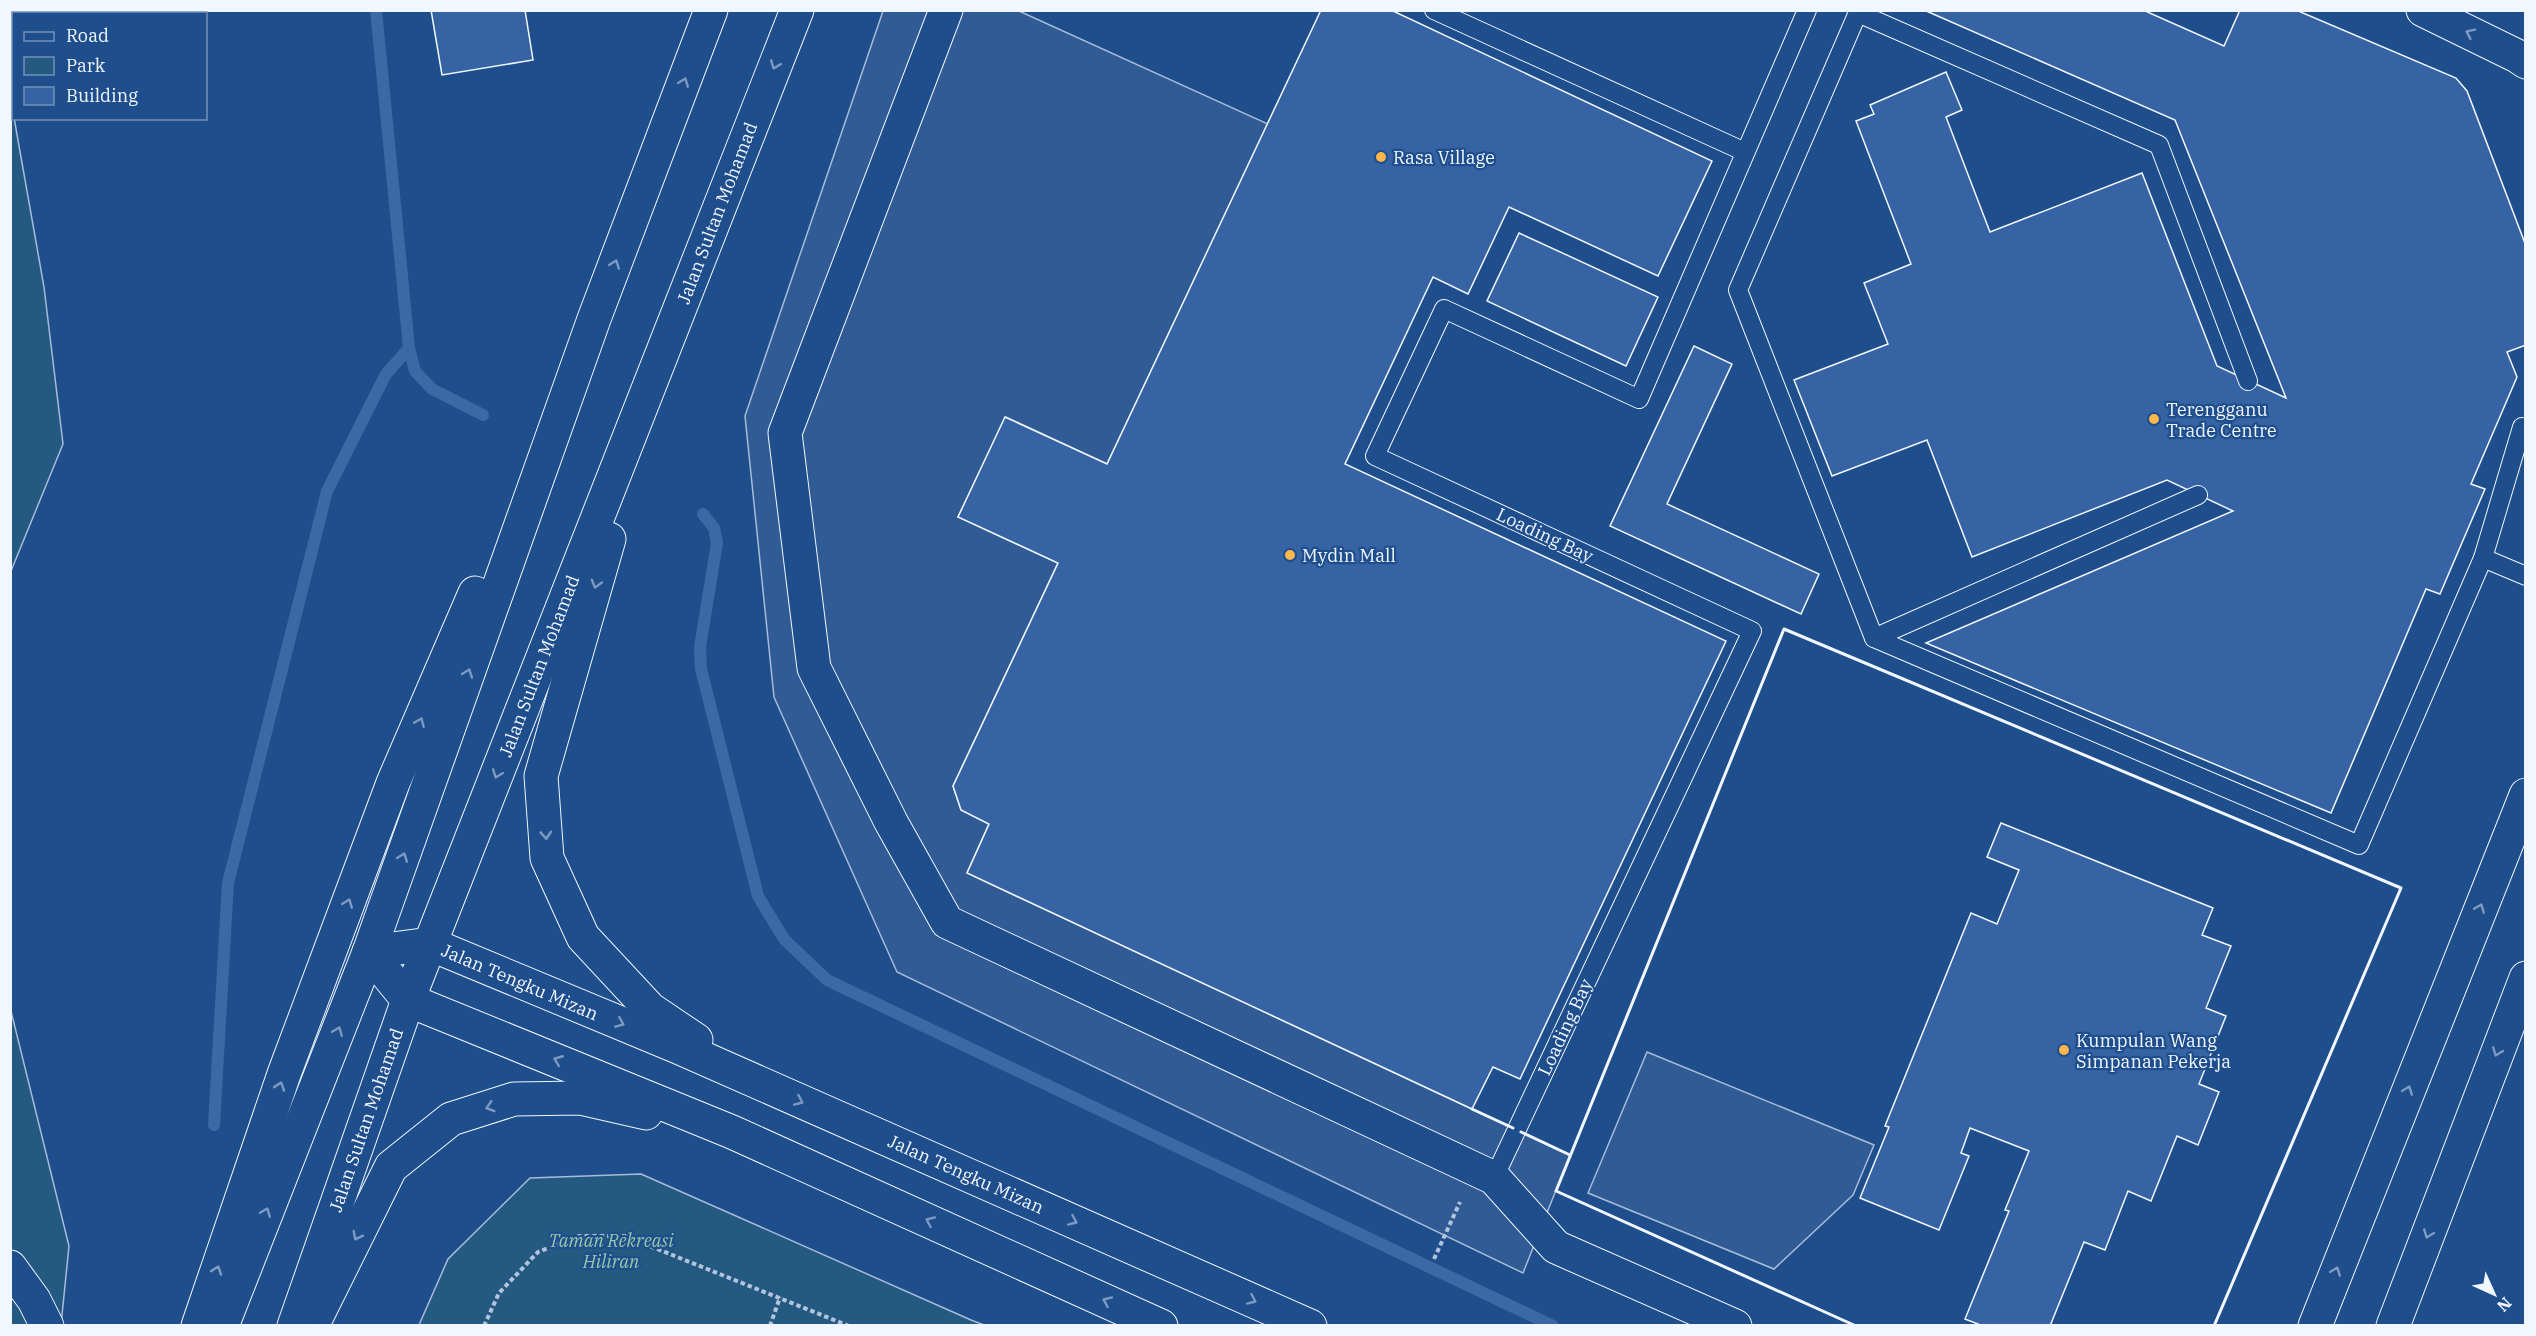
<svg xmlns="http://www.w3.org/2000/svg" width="2536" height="1336" font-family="'IBM Plex Serif',serif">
<rect width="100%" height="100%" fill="#1f4e8c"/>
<g fill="#245a82" stroke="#a8bbd7" stroke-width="1.5">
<polygon points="10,95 44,287 63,444 11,571"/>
<polygon points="10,1007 69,1246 61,1325 11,1325"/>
<polygon points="641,1174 971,1320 984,1325 419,1325 448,1259 530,1178"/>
</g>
<g fill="#305b95" stroke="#a8bbd7" stroke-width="1.5">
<polygon points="883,11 1019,11 1268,124 1107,464 1006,417 958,517 1058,563 953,786 961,810 989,824 967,873 1570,1155 1523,1273 897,972 774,697 745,416"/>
<polygon points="1647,1052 1874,1145 1853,1195 1774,1269 1588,1193"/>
</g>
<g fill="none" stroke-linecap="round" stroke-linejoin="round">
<g stroke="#3b69a3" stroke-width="12">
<polyline points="376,10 409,348 415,371 432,389 483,415"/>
<polyline points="703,514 714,528 717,543 700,647 701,669 758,896 784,939 827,980 1553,1326"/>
<polyline points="214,1125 228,883 327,491 386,374 409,348"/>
</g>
</g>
<g fill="#3563a3" stroke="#f2f6ff" stroke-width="1.5">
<polygon points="431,10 525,10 533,60 442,75"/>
<polygon points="1321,10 1391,10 1712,161 1658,276 1509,207 1468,294 1433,277 1345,464 1726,641 1520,1079 1493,1067 1472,1109 967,873 989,824 961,810 953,786 1058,563 958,517 1005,417 1107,464"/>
<polygon points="1924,10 2143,10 2224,46 2240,10 2296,10 2456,78 2467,91 2526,246 2526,345 2507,352 2517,377 2471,484 2485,489 2440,594 2426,589 2331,813 1926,643 2233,511 2167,480 1972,557 1927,440 1832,476 1794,380 1888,344 1864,283 1911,264 1856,121 1874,114 1870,105 1946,72 1962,110 1946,117 1990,232 2142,173 2217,366 2286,398 2175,120"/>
<polygon points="1519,233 1658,297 1626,366 1487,301"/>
<polygon points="1694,346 1732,364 1667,504 1819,574 1801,614 1610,526"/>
<polygon points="2001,823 2213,908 2202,935 2231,946 2206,1008 2226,1016 2199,1084 2219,1092 2198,1145 2177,1136 2151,1201 2128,1191 2105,1250 2084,1242 2050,1326 1983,1326 1965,1319 2009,1211 2005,1210 2029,1151 1970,1128 1961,1153 1969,1156 1939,1230 1860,1198 1889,1127 1885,1126 1971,913 1997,924 2019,870 1987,857"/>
</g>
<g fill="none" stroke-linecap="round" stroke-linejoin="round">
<defs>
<g id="service">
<polyline points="1434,10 1745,152"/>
<polyline points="1859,10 1738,290 1874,638 2359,845 2483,558 2526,576"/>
<polyline points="1858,13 2159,145 2248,381"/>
<polyline points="2483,558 2522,427"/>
<polyline points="1874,638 2198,495"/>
<polyline points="1494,1178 1752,631 1375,456 1444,309 1639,399 1807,10"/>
</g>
<g id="minor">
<polyline points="946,10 785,433 814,668 891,822 947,922 1494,1178 1556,1247 1735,1326"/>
<polyline points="2423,10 2517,56 2526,62"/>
<polyline points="10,1267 34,1300 47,1326"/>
</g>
<g id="secondary">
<polyline points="2315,1326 2526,795"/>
<polyline points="2393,1326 2526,978"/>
</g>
<g id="trunk">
<polyline points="609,539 541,776 547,858 583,937 650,1009 696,1040"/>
<polyline points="369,952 430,944 678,1047 1310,1326"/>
<polyline points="369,952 408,1000 732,1132 1161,1326"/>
<polyline points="314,1322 391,1167 451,1119 514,1099 580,1098 646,1113"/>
<polyline points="198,1326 284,1074 393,783 475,593"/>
<polyline points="222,1326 369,952 594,319 711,10"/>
<polyline points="294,1326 408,1000 797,10"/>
</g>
</defs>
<use href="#service" stroke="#f2f6ff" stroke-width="20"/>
<use href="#minor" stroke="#f2f6ff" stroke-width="35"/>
<use href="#secondary" stroke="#f2f6ff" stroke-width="35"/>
<use href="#trunk" stroke="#f2f6ff" stroke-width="35"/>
<g stroke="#b3c4dc" stroke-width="4" stroke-dasharray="4.5 3" stroke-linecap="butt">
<polyline points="1434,1259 1460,1202"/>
<polyline points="484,1326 499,1293 538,1252 579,1236 625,1236 849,1326"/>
<polyline points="770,1326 780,1297"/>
</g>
<use href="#service" stroke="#1f4e8c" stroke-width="18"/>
<use href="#minor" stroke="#1f4e8c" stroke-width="33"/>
<use href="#secondary" stroke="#1f4e8c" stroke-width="33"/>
<use href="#trunk" stroke="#1f4e8c" stroke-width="33"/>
<g stroke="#f2f6ff" stroke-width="3">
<polyline points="1472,1109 1513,1128"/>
<polyline points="1521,1132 1570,1155"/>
<polyline points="1856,1326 1556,1191 1784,629 2401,888 2214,1326"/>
</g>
</g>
<defs><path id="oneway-chevron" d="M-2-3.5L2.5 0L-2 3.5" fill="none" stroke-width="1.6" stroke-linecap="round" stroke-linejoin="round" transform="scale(1.5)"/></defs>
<g stroke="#7e9ac0">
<use href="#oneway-chevron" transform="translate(2470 33) rotate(-154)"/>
<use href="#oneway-chevron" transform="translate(775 65) rotate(111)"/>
<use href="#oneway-chevron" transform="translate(684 82) rotate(-69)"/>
<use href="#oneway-chevron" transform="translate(615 264) rotate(-69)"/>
<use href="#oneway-chevron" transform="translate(596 584) rotate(106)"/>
<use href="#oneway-chevron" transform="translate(468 673) rotate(-70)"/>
<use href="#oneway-chevron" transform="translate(420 722) rotate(-67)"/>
<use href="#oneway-chevron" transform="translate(497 774) rotate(111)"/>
<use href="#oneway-chevron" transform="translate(546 835) rotate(86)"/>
<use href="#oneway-chevron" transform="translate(403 857) rotate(-70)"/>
<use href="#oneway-chevron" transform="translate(348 903) rotate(-69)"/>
<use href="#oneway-chevron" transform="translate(2480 908) rotate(-68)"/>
<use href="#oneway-chevron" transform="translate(620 1023) rotate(23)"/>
<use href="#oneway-chevron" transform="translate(338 1031) rotate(-68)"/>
<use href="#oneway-chevron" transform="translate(2497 1052) rotate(111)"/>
<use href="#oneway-chevron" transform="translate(558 1060) rotate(-158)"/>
<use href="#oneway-chevron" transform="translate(280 1086) rotate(-71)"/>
<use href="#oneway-chevron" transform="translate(2408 1090) rotate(-69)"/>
<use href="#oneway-chevron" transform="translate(799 1101) rotate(24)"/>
<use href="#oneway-chevron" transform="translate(490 1107) rotate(163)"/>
<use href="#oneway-chevron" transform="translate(266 1212) rotate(-68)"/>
<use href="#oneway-chevron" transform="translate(930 1221) rotate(-156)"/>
<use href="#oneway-chevron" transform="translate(1073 1221) rotate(24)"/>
<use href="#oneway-chevron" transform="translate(2428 1234) rotate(111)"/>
<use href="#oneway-chevron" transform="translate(357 1236) rotate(117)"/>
<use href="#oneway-chevron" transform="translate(217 1270) rotate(-71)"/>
<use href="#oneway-chevron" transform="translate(2336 1271) rotate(-69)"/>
<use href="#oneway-chevron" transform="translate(1252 1300) rotate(24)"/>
<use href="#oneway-chevron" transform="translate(1107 1301) rotate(-156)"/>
</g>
<g fill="#ffb74d" stroke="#1f4e8c" stroke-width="2">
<circle cx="1381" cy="157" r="6"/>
<circle cx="2154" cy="419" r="6"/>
<circle cx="1290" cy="555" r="6"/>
<circle cx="2064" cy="1050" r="6"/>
</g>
<g text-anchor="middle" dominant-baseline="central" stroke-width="4.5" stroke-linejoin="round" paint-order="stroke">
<g font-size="18" fill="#f2f6ff" stroke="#1f4e8c" text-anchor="start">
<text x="1393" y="157">Rasa Village</text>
<text x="2166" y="409">Terengganu<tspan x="2166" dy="21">Trade Centre</tspan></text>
<text x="1302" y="555">Mydin Mall</text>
<text x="2076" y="1040">Kumpulan Wang<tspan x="2076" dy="21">Simpanan Pekerja</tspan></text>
</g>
<g font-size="18" fill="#f2f6ff" stroke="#1f4e8c">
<text transform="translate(717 213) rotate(-69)">Jalan Sultan Mohamad</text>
<text transform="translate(1545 535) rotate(25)">Loading Bay</text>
<text transform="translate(539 666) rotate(-69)">Jalan Sultan Mohamad</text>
<text transform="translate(520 982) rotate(23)">Jalan Tengku Mizan</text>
<text transform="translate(1565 1027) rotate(-65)">Loading Bay</text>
<text transform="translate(366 1120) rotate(-71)">Jalan Sultan Mohamad</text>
<text transform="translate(966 1174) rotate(24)">Jalan Tengku Mizan</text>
</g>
<g font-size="18" font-style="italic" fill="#97c8a6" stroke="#1f4e8c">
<text x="611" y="1240">Taman Rekreasi<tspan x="611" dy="21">Hiliran</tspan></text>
</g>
</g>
<rect width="2536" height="1336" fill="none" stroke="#f2f6ff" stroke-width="24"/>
<rect x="12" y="12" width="195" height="108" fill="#1f4e8c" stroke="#7391ba" stroke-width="1.5"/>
<rect x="24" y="32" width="30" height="9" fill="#1f4e8c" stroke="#7391ba" stroke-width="1.5"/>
<text x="66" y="42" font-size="18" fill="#f2f6ff">Road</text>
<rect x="24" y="57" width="30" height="18" fill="#245a82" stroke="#7391ba" stroke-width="1.5"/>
<text x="66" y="72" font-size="18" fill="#f2f6ff">Park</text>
<rect x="24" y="87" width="30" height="18" fill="#3563a3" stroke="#7391ba" stroke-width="1.5"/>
<text x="66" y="102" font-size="18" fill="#f2f6ff">Building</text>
<g transform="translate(2494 1294) rotate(135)" stroke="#1f4e8c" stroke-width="4.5" paint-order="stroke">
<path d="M0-4.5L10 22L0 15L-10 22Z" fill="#f2f6ff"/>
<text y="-9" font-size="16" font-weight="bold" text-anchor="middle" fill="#f2f6ff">N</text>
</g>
</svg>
